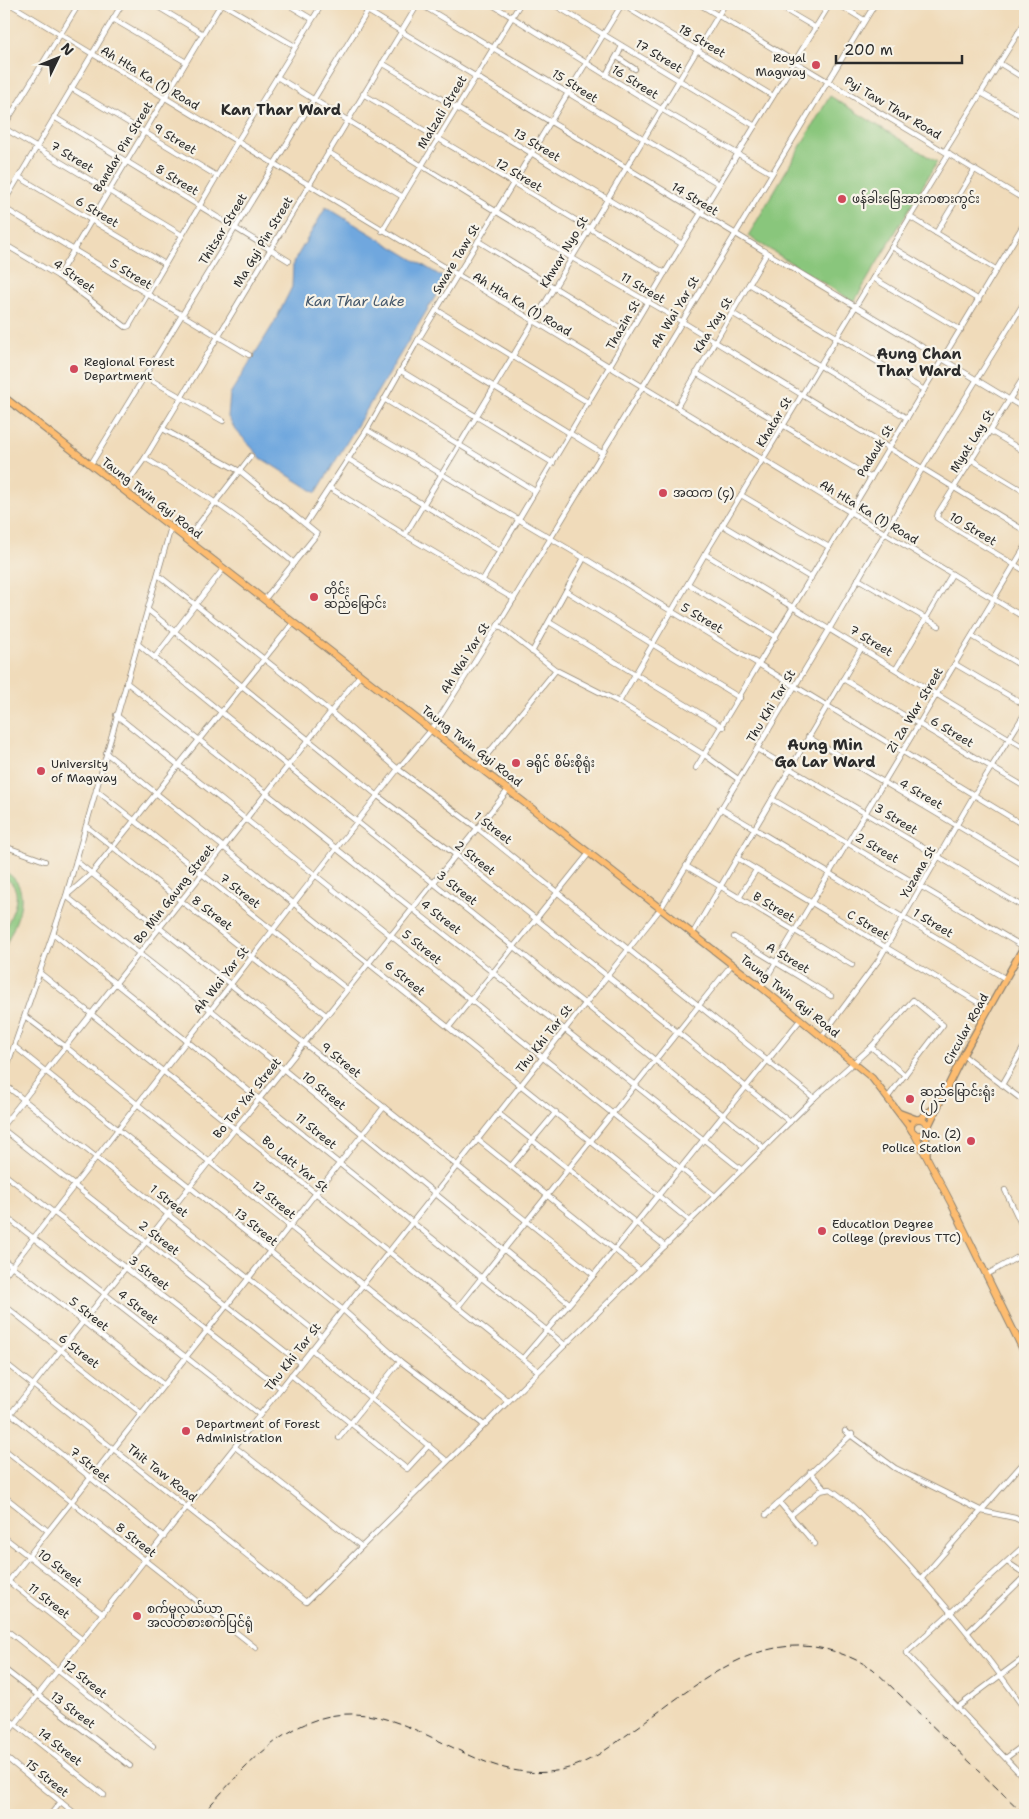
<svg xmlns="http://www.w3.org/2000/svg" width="1029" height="1819" font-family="'Shantell Sans','Noto Sans Myanmar',sans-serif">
<rect width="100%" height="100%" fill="#f7f3e8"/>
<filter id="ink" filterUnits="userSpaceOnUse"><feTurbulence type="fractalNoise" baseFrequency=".02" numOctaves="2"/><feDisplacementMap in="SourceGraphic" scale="10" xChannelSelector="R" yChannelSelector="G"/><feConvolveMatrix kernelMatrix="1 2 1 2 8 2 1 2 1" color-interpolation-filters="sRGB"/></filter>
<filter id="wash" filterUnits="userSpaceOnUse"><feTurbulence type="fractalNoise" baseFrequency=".0096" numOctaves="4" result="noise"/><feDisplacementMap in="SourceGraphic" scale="20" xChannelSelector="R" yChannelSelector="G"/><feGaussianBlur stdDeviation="1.12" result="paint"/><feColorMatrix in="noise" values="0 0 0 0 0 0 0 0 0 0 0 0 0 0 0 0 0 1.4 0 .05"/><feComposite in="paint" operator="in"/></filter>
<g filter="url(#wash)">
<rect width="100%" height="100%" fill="#f0dbba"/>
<g fill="#89c67c" stroke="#5a7854">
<polygon points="830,96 937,162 854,302 748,236"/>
<path d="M4 871C37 889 14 924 4 950 4 945 3 939 4 934 9 914 29 892 4 877Z"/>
</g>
<polygon fill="#70a7de" stroke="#4e6984" points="326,207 446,279 316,493 261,458 235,429 228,417 230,394 274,323 292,287 293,263"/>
</g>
<g filter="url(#ink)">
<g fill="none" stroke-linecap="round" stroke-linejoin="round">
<defs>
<g id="minor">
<path d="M10 4C348 210 687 413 1025 618"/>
<polyline points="153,4 203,34"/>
<polyline points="223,4 295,46"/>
<polyline points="287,4 312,19"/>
<polyline points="356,4 1025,409"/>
<polyline points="420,4 719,184"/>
<polyline points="491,4 661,109 771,173"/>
<polyline points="553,4 755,126"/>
<polyline points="621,4 773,96"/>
<polyline points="699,4 1025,200"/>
<polyline points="775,4 816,28"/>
<polyline points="838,4 864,20"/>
<polyline points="113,19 186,62"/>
<polyline points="1018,33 1025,37"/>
<polyline points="622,46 617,57 635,69"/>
<polyline points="382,63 682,244"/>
<polyline points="999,63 1025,79"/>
<polyline points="606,75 617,55"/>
<polyline points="277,77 572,258 681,321 1025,531"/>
<polyline points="71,88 217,176"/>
<polyline points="981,93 1025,118"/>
<polyline points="363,94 665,273"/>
<polyline points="54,117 289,261"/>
<polyline points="4,126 79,4"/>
<polyline points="4,128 182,235"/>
<polyline points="945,151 1025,22"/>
<polyline points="328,152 403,197"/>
<polyline points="19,177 165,264"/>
<polyline points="4,202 122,4"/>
<polyline points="4,208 249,355"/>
<polyline points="910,217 997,270"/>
<polyline points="382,231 520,4"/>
<polyline points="936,233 975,169"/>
<polyline points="478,241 629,333"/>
<polyline points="4,244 58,276 126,327 129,326 237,142 322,4"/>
<polyline points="892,247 979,300"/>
<polyline points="58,276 221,4"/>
<polyline points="873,278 961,330"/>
<polyline points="749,284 924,390"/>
<polyline points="437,310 589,403"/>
<polyline points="732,313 907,418"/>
<polyline points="418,340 602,453"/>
<polyline points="401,371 553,463"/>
<polyline points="696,373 871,478"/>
<polyline points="1025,375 938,513 937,518 1025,571"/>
<polyline points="144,376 223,421"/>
<polyline points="384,399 535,491"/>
<polyline points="677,407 767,253"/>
<polyline points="163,429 241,472 317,534 264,600"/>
<polyline points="367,430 584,558 1025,826"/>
<polyline points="990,431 1025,452"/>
<path d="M145 458C198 490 247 522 294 563"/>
<polyline points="348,459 500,551"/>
<polyline points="972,460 1025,492"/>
<polyline points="91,464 372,4"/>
<polyline points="330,488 405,535 514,599"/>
<polyline points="123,489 145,458 418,4"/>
<polyline points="741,495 829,547"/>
<polyline points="306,523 367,430 418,340 622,4"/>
<polyline points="722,525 811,578"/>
<polyline points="171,527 66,896 211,1010 569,1303"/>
<polyline points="405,535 725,4"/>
<polyline points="187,539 251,456"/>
<polyline points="705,554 1025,748"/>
<polyline points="158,575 331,712 398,769 477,828 814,1098"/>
<polyline points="858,579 939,626"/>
<polyline points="482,581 682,244 830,4"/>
<polyline points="688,584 776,637"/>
<polyline points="566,591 740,698"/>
<polyline points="148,610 378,796 456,855 790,1122"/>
<polyline points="549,622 723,727"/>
<polyline points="498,625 556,670 619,702 706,756 738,779"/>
<polyline points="972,636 1025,668"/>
<path d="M138 644C345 815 556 979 764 1148"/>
<polyline points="532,652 584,558"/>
<polyline points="155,657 224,568"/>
<polyline points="955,664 1025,705"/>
<polyline points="896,669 952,574"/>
<polyline points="843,679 1025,787"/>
<polyline points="126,682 742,1170"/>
<polyline points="619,702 705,554 949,153"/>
<polyline points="116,715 715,1196"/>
<polyline points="808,737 1025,866"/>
<polyline points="757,749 1025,908"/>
<polyline points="106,753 690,1221"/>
<polyline points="478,766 556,670"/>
<polyline points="696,768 1025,222"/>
<polyline points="96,790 347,989"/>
<polyline points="772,799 1024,947"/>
<polyline points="720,808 1006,979"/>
<polyline points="86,826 326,1015"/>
<polyline points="4,846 45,861"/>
<polyline points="737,858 989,1009"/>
<polyline points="76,861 594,1275"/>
<polyline points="686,866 852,965"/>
<polyline points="739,898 756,870"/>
<polyline points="693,933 862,647"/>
<polyline points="54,934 565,1345"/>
<polyline points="734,937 831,996"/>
<polyline points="40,973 538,1371"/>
<polyline points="761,987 1025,547"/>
<polyline points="26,1017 66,1047 508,1401"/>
<polyline points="449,1027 590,852"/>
<polyline points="822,1036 878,961 974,795 1025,713"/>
<polyline points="14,1046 342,1309 400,1361 484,1425"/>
<polyline points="871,1047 905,1075"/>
<polyline points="963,1055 1025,1102"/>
<polyline points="4,1075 66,896 91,874 293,623"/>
<polyline points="4,1084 321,1336"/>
<polyline points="1002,1085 1025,1045"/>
<polyline points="498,1113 665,1246"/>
<polyline points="4,1124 360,675"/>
<polyline points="4,1130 300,1363"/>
<polyline points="477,1139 640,1270"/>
<polyline points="1025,1141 1025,1145"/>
<polyline points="511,1166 556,1112"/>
<polyline points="4,1174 281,1388"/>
<polyline points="1005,1190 1025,1232"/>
<polyline points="4,1215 260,1415"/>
<polyline points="4,1260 163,1384"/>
<polyline points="986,1275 1025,1253"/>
<polyline points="4,1276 398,769 432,729 498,625 875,4"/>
<polyline points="4,1305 141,1413"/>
<polyline points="458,1307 732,964"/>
<polyline points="311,1349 447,1461"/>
<polyline points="523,1358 594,1275 801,1019"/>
<polyline points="4,1362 306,1602 814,1098 871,1047 913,1000 943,1025 888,1097"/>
<polyline points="291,1375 407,1469 429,1445"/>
<polyline points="4,1408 164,1537"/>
<polyline points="4,1422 235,1129 509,789"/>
<polyline points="845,1431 895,1468 982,1511 1015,1518 1025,1523"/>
<polyline points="339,1438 400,1361"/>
<polyline points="235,1447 361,1546"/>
<polyline points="4,1449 256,1648"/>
<polyline points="810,1472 825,1489"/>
<polyline points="4,1496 48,1531"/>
<polyline points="779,1502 815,1544"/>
<polyline points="766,1515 852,1434"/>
<path d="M791 1515 820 1491 830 1489C852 1503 871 1525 889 1544 939 1596 984 1650 1025 1710"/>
<polyline points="4,1537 103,1614"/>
<polyline points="1025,1545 906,1653 1025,1779"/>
<polyline points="1007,1562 1025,1574"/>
<polyline points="4,1578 83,1640"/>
<polyline points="922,1578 1025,1461"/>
<polyline points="4,1587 384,1107"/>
<polyline points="4,1628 153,1746"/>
<polyline points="968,1632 1025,1576"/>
<polyline points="4,1669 130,1766"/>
<polyline points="958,1707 1025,1657"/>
<polyline points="4,1715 104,1795"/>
<polyline points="4,1738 661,908 830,628 923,467 1025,301"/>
<polyline points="4,1756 77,1815"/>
<polyline points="1006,1758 1025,1744"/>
<polyline points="50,1815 61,1802"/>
</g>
<g id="major">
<polyline points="900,1113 916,1119"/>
<polyline points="921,1118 934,1108"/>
<polyline points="928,1127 963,1055 1025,944"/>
<polyline points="926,1132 927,1155"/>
</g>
<g id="highway">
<polyline points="4,397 761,987 872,1078 911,1129"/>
<circle cx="919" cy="1127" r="8"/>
<polyline points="914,1133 951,1203 1025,1354"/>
</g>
</defs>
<use href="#minor" stroke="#8e8372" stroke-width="6"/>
<use href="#major" stroke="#8e8372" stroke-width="8"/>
<use href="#highway" stroke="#8e8372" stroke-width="8"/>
<use href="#minor" stroke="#fff" stroke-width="4.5"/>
<use href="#major" stroke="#fdbc6f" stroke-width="5.5"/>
<use href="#highway" stroke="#fdbc6f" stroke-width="6"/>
<path stroke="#2b2b2b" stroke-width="1" stroke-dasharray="8 4" stroke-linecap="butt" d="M201 1815C245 1768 293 1705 366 1715 401 1719 437 1741 469 1755 500 1769 531 1778 565 1769 589 1763 609 1748 628 1734 707 1679 773 1609 873 1669L1025 1815"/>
</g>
</g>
<g fill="#d1495b" stroke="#f7f3e8" stroke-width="2">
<circle cx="816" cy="65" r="5"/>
<circle cx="842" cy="199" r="5"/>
<circle cx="74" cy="369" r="5"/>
<circle cx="663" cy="493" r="5"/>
<circle cx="314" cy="597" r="5"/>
<circle cx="516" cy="763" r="5"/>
<circle cx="41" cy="771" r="5"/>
<circle cx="910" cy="1099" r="5"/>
<circle cx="971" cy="1141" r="5"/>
<circle cx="822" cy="1231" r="5"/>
<circle cx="186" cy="1431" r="5"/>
<circle cx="137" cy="1616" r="5"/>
</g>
<g text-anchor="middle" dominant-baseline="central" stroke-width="4.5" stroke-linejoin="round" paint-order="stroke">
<g font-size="12" fill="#2b2b2b" stroke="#f7f3e8">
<text transform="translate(702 41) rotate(31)">18 Street</text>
<text transform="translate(659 56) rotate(31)">17 Street</text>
<text transform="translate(150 78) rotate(31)">Ah Hta Ka (1) Road</text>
<text transform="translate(635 82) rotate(32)">16 Street</text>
<text transform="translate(575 86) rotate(32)">15 Street</text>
<text transform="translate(893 108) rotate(31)">Pyi Taw Thar Road</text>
<text transform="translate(442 112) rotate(-59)">Malzali Street</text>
<text transform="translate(175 139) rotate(31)">9 Street</text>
<text transform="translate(537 145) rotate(31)">13 Street</text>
<text transform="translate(123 147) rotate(-59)">Bandar Pin Street</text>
<text transform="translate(72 157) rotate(31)">7 Street</text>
<text transform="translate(519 175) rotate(31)">12 Street</text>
<text transform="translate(177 180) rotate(31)">8 Street</text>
<text transform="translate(695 199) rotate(31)">14 Street</text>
<text transform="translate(97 212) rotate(31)">6 Street</text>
<text transform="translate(223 229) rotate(-59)">Thitsar Street</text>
<text transform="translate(263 242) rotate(-59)">Ma Gyi Pin Street</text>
<text transform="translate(564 252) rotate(-59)">Khwar Nyo St</text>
<text transform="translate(456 259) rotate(-59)">Sware Taw St</text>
<text transform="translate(131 274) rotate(31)">5 Street</text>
<text transform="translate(74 276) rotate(35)">4 Street</text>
<text transform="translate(643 288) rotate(30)">11 Street</text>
<text transform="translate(522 304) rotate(31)">Ah Hta Ka (1) Road</text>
<text transform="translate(675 312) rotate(-59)">Ah Wai Yar St</text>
<text transform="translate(623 325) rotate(-60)">Thazin St</text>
<text transform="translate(713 325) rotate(-59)">Kha Yay St</text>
<text transform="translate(774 422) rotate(-59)">Khatar St</text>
<text transform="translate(972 441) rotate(-58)">Myat Lay St</text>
<text transform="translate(875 451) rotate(-59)">Padauk St</text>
<text transform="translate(152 498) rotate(38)">Taung Twin Gyi Road</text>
<text transform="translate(869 512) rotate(31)">Ah Hta Ka (1) Road</text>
<text transform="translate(973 529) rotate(31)">10 Street</text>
<text transform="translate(702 618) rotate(31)">5 Street</text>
<text transform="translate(871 641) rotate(31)">7 Street</text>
<text transform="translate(465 658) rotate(-58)">Ah Wai Yar St</text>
<text transform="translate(771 706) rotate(-59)">Thu Khi Tar St</text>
<text transform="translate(915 710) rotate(-59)">Zi Za War Street</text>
<text transform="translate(952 732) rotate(31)">6 Street</text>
<text transform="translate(472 746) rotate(38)">Taung Twin Gyi Road</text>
<text transform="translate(921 794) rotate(30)">4 Street</text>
<text transform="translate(896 819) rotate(31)">3 Street</text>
<text transform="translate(493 828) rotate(38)">1 Street</text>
<text transform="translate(877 848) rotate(30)">2 Street</text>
<text transform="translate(475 858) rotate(38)">2 Street</text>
<text transform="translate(918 872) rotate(-60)">Yuzana St</text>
<text transform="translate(457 888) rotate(38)">3 Street</text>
<text transform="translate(240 891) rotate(38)">7 Street</text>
<text transform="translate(174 894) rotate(-52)">Bo Min Gaung Street</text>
<text transform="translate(774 907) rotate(31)">B Street</text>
<text transform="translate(212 913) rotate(38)">8 Street</text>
<text transform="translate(441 917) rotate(38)">4 Street</text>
<text transform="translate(933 923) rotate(31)">1 Street</text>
<text transform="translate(868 925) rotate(31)">C Street</text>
<text transform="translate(422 947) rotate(39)">5 Street</text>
<text transform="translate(788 958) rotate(31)">A Street</text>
<text transform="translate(405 978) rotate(39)">6 Street</text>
<text transform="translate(221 980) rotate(-52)">Ah Wai Yar St</text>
<text transform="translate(790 996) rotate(39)">Taung Twin Gyi Road</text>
<text transform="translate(966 1029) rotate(-61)">Circular Road</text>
<text transform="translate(544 1039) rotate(-52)">Thu Khi Tar St</text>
<text transform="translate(341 1060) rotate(39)">9 Street</text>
<text transform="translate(324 1091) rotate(39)">10 Street</text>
<text transform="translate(247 1098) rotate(-51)">Bo Tar Yar Street</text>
<text transform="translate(316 1131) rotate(39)">11 Street</text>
<text transform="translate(295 1164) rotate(39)">Bo Latt Yar St</text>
<text transform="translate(274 1200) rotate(39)">12 Street</text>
<text transform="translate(169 1201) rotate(38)">1 Street</text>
<text transform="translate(256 1227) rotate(39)">13 Street</text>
<text transform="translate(159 1238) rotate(38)">2 Street</text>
<text transform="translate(149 1273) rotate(38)">3 Street</text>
<text transform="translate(138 1307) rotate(38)">4 Street</text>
<text transform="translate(89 1314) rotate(38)">5 Street</text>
<text transform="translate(79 1351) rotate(38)">6 Street</text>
<text transform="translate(293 1357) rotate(-52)">Thu Khi Tar St</text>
<text transform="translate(90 1465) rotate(39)">7 Street</text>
<text transform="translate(162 1473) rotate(38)">Thit Taw Road</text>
<text transform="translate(136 1540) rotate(38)">8 Street</text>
<text transform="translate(60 1568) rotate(38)">10 Street</text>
<text transform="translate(49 1601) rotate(38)">11 Street</text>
<text transform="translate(85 1679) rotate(39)">12 Street</text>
<text transform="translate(73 1710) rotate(37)">13 Street</text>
<text transform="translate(60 1747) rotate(38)">14 Street</text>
<text transform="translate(47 1778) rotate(39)">15 Street</text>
</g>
<g font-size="12" fill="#2b2b2b" stroke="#f7f3e8" text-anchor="start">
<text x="806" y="58" text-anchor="end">Royal<tspan x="806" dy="14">Magway</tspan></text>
<text x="852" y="199">ဖန်ခါးမြေအားကစားကွင်း</text>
<text x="84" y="362">Regional Forest<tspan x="84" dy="14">Department</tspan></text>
<text x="673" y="493">အထက (၄)</text>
<text x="324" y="590">တိုင်း<tspan x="324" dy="14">ဆည်မြောင်း</tspan></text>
<text x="526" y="763">ခရိုင် စိမ်းစိုရုံး</text>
<text x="51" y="764">University<tspan x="51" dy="14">of Magway</tspan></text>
<text x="920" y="1092">ဆည်မြောင်းရုံး<tspan x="920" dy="14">(၂)</tspan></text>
<text x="961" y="1134" text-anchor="end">No. (2)<tspan x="961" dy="14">Police Station</tspan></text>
<text x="832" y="1224">Education Degree<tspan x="832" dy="14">College (previous TTC)</tspan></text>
<text x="196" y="1424">Department of Forest<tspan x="196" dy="14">Administration</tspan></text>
<text x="147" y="1609">စက်မှုလယ်ယာ<tspan x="147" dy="14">အလတ်စားစက်ပြင်ရုံ</tspan></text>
</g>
<g font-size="14" font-style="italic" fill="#43566a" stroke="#f7f3e8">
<text x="355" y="301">Kan Thar Lake</text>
</g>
<g font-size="15" font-weight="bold" fill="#2b2b2b" stroke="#f7f3e8">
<text x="281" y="110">Kan Thar Ward</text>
<text x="919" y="354">Aung Chan<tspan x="919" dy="17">Thar Ward</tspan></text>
<text x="825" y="745">Aung Min<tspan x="825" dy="17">Ga Lar Ward</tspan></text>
</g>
</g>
<rect width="1029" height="1819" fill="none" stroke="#f7f3e8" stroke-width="20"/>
<g transform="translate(58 58) rotate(47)" stroke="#f7f3e8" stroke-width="4" paint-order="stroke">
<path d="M0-4L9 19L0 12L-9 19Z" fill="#2b2b2b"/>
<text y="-8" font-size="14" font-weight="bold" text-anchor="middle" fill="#2b2b2b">N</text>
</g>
<path d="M836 55v8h126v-8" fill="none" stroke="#2b2b2b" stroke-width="2.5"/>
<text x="844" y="55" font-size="15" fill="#2b2b2b" stroke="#f7f3e8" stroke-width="4" paint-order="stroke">200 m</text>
</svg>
